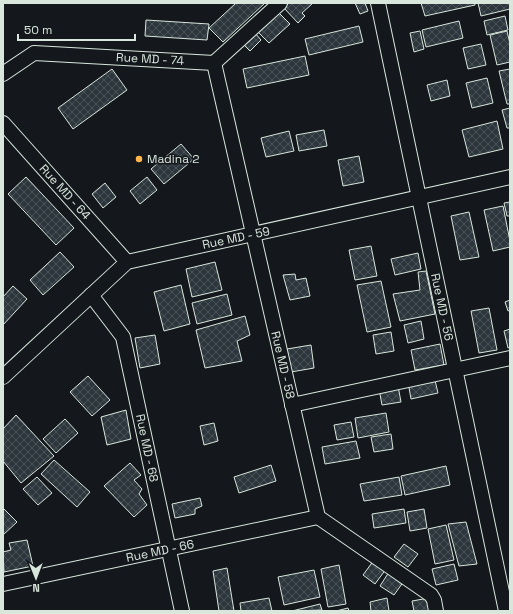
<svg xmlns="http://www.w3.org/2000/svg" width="513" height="614" font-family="'Space Grotesk',sans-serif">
<defs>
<pattern id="building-cross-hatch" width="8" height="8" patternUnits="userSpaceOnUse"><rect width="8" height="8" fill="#2c363c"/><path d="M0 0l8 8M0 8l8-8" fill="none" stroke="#4a5358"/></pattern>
</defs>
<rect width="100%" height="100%" fill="#14181c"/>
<g fill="url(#building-cross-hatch)" stroke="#d8e6dc">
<polygon points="236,3 265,3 223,42 209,28"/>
<polygon points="289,3 313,3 302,13 305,16 298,23 284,8"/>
<polygon points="355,3 365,3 368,11 360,14"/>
<polygon points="421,3 475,3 475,5 425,16"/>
<polygon points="478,3 510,3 510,9 481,16"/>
<polygon points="278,12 290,24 269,43 257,31"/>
<polygon points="505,16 508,30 487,35 484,21"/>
<polygon points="146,20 209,24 207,40 145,36"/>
<polygon points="459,21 463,38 426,47 422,30"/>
<polygon points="359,26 363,42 309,55 305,39"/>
<polygon points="420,31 424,49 414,52 410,33"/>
<polygon points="507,31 510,44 510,62 497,65 490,35"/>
<polygon points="255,33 261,40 250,51 243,44"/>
<polygon points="481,44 486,65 468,69 463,48"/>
<polygon points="305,56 309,75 247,88 243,69"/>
<polygon points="112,69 127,90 73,129 58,108"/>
<polygon points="510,69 510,104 507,104 499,71"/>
<polygon points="487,78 493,103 472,108 466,83"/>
<polygon points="447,80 450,96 431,101 427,85"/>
<polygon points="510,108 510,128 507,128 502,110"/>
<polygon points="497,121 503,149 469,157 462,130"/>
<polygon points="324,130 327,146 299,151 296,135"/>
<polygon points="289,131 294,151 266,157 261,138"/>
<polygon points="181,144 194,159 164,184 151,169"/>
<polygon points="359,156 364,182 343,186 338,160"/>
<polygon points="26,177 74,228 56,245 8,194"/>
<polygon points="147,177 157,190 140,204 130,191"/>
<polygon points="105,183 116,197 103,208 92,194"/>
<polygon points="510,202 510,216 507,216 504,203"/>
<polygon points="503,206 510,241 510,247 493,251 484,210"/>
<polygon points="469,212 479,257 460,260 451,216"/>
<polygon points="371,246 377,276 355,280 349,250"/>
<polygon points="60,252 74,267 43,295 30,280"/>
<polygon points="418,253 421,269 395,275 391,259"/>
<polygon points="215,262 222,290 192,297 186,269"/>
<polygon points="426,271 435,314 400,321 393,294 420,290 418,272"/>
<polygon points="295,274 296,280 306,278 310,296 290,300 283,275"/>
<polygon points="381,281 391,327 367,332 357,285"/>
<polygon points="181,285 190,324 164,331 154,292"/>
<polygon points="13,286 27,299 3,325 3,297"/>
<polygon points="227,294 232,315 197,324 192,303"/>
<polygon points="510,300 510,310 508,311 505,302"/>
<polygon points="489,308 497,350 479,353 471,311"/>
<polygon points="245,316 250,335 237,341 242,361 205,368 196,330"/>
<polygon points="421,321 424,339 408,343 404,325"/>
<polygon points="510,329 510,347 508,348 504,331"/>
<polygon points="391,332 394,351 376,354 373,335"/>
<polygon points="155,335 160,364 140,368 135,338"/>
<polygon points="440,344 444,365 415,370 411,350"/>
<polygon points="311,345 314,368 291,372 287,349"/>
<polygon points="88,376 110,400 92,416 70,392"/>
<polygon points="434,376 438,393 411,399 408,382"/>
<polygon points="398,386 401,402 382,405 379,389"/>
<polygon points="126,410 131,439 107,445 101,417"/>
<polygon points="386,413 389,432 358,438 355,418"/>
<polygon points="16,415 54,456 21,483 3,461 3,429"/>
<polygon points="65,419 78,433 56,453 43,439"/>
<polygon points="351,422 354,437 337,440 334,425"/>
<polygon points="214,423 218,441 204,445 200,426"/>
<polygon points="391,434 393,449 374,452 371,437"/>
<polygon points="356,441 360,458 325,464 322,447"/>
<polygon points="54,460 90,492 77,507 41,474"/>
<polygon points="130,463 141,475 134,480 142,489 139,494 147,505 134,517 104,486"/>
<polygon points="271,465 276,481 239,493 234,477"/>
<polygon points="446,466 450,485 405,495 401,476"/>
<polygon points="37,477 52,493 38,505 23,489"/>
<polygon points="399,477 402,495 364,501 360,484"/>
<polygon points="200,498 202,506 195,509 195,514 175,518 172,504"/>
<polygon points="3,508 17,522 3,535"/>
<polygon points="404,509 406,523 374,528 372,514"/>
<polygon points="424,509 427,528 410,531 407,512"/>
<polygon points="466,522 477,564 459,566 448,524"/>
<polygon points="446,525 454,560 435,564 428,529"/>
<polygon points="27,540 33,566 4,572 3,552 11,550 9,543"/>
<polygon points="404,544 418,554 408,567 394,557"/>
<polygon points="374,560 386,569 375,584 363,575"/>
<polygon points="454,564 458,580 436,585 432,569"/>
<polygon points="339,565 346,604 328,607 321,569"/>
<polygon points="227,568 234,611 219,611 213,571"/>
<polygon points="314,570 320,597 284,605 278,577"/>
<polygon points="389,572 404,581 394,595 380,586"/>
<polygon points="269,598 272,611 241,611 240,603"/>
<polygon points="387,598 389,611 371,611 370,602"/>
<polygon points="429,598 432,611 414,611 412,601"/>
<polygon points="320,604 322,610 292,611"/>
<polygon points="348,608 349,611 336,611"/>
</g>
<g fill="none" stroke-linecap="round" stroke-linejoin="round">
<defs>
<g id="street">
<polyline points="378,3 506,611"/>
<polyline points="214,63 318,517 431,595 434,600 436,611"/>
<polyline points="3,74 34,53 214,63 280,3"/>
<polyline points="3,123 127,262"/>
<polyline points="91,295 123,337 182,611"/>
<polyline points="3,377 127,262 510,177"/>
<polyline points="292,405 510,358"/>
<polyline points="3,584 318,517"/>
</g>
</defs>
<use href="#street" stroke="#d8e6dc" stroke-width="16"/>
<use href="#street" stroke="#14181c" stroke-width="14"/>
</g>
<circle fill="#ffb74d" stroke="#14181c" stroke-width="1.5" cx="139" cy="159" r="4"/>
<g text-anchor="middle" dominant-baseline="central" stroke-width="3" stroke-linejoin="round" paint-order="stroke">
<g font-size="12" fill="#d8e6dc" stroke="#14181c">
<text transform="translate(150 59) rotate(3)">Rue MD - 74</text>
<text transform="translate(65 192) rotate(48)">Rue MD - 64</text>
<text transform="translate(236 238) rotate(-12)">Rue MD - 59</text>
<text transform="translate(442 307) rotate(78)">Rue MD - 56</text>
<text transform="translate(283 365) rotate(77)">Rue MD - 58</text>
<text transform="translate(147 448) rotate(78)">Rue MD - 68</text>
<text transform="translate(160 551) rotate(-12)">Rue MD - 66</text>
</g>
<g font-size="12" fill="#d8e6dc" stroke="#14181c" text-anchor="start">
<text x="147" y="159">Madina 2</text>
</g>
</g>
<rect width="513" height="614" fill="none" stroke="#d8e6dc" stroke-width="8"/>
<g transform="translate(36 578) rotate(179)" stroke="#14181c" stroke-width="3" paint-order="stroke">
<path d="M0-3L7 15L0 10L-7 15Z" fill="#d8e6dc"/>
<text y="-6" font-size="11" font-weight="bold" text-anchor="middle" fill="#d8e6dc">N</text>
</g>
<path d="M18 34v6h117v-6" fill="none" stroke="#d8e6dc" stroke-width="2"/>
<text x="24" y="34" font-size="12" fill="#d8e6dc" stroke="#14181c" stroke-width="3" paint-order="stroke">50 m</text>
</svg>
